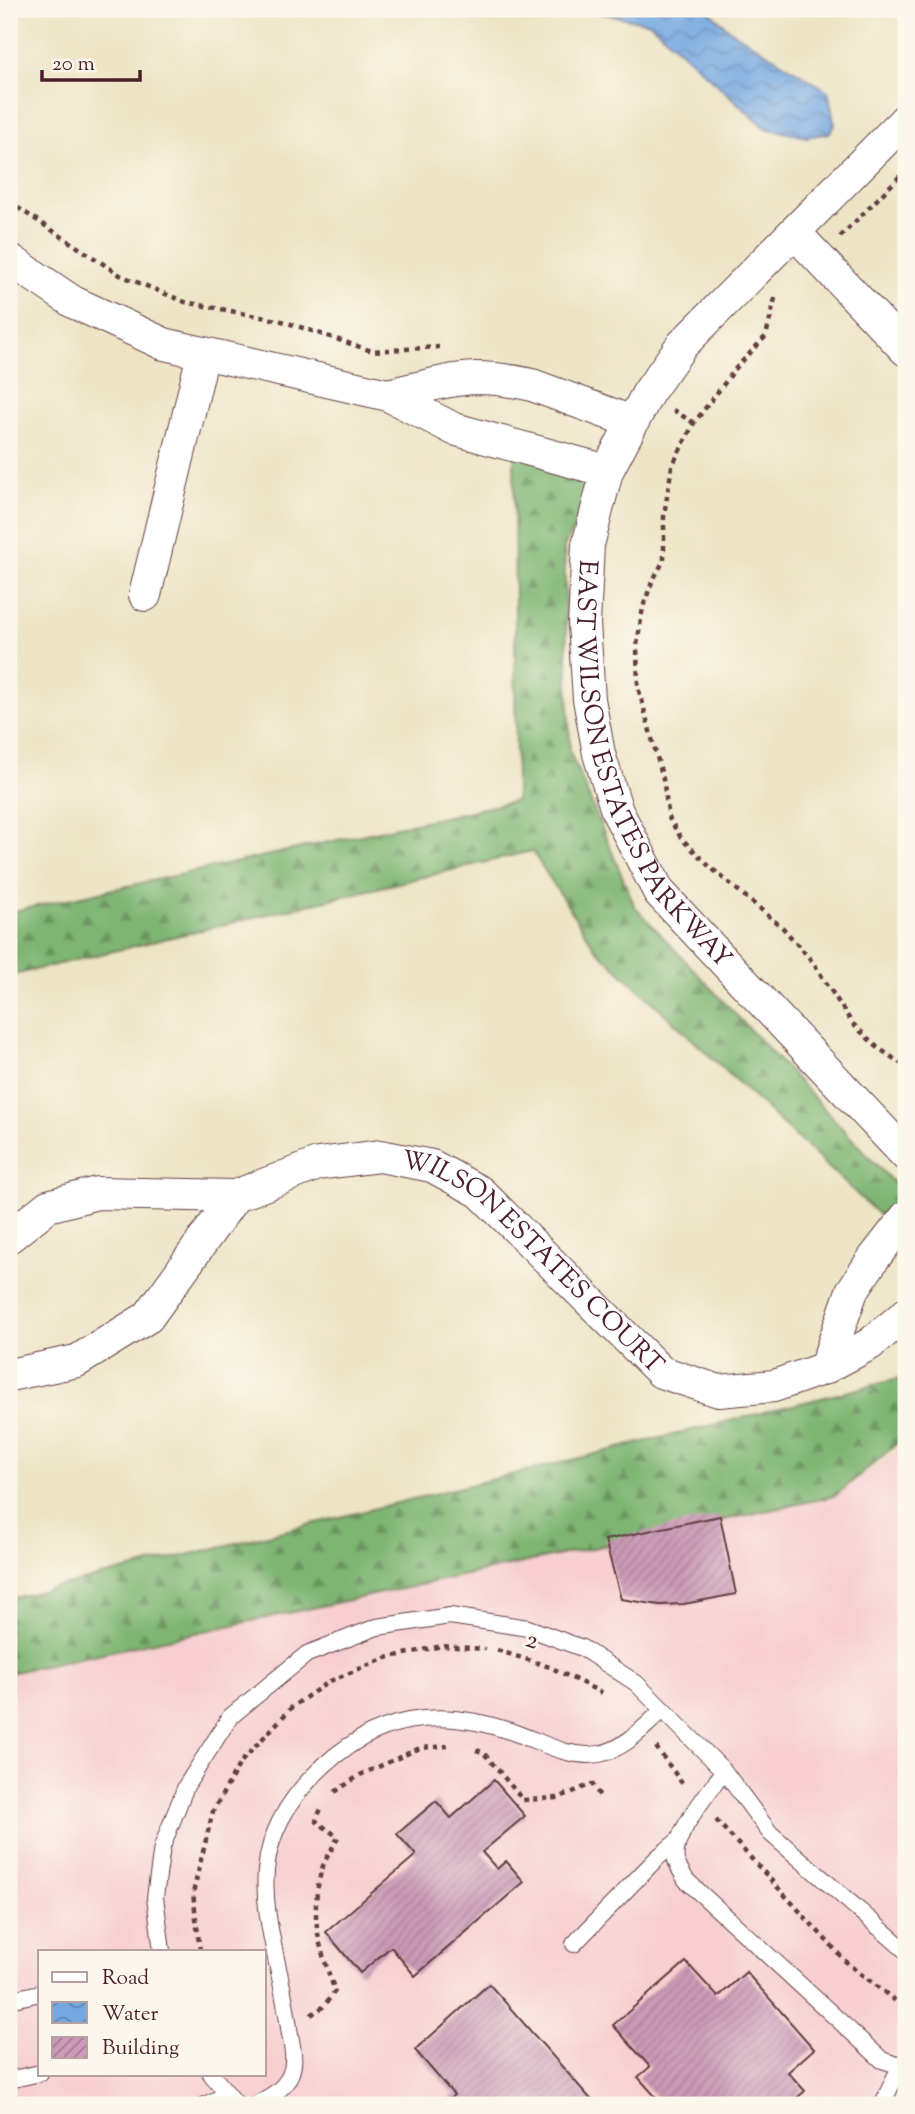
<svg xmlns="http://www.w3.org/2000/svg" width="915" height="2114" font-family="'Sorts Mill Goudy',serif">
<defs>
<pattern id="forest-firs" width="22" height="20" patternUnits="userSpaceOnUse" patternTransform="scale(1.75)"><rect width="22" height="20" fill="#7eb572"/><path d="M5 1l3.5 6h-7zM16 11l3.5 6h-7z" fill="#69935e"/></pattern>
<pattern id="water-waves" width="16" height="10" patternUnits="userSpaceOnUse" patternTransform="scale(1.75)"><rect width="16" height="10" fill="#75a8e1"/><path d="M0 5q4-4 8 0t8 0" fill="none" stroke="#6288b7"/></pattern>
<pattern id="building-hatch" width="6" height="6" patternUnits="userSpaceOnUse" patternTransform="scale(1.75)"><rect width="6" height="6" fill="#ca9ab6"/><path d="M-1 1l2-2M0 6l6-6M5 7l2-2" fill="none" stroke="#a67d94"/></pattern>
</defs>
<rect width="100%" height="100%" fill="#fbf7ec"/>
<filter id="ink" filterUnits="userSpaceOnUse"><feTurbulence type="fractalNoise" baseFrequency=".0143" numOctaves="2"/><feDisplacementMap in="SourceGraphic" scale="14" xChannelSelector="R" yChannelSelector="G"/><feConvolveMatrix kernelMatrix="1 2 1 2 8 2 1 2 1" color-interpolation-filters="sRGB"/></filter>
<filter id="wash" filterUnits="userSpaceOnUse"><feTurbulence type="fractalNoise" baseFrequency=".00686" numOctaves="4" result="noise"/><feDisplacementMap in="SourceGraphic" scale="28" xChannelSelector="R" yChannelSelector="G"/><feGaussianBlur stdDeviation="1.57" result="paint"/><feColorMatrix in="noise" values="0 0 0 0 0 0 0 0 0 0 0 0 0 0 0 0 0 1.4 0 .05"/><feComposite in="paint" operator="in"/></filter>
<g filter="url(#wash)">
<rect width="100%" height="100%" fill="#ede4c5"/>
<path fill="#f7cfd0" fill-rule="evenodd" d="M906 1444V2105H9V1673L835 1496ZM40 1951H264V2074H40Z"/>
<g fill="url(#forest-firs)" stroke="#646a4e" stroke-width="2">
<polygon points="514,446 607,471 564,546 570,752 635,907 901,1191 895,1230 595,948 532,851 9,976 9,912 516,801"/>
<polygon points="906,1377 906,1436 835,1496 9,1673 9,1599"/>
</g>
<polygon fill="url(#water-waves)" stroke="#606486" stroke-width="2" points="579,9 707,9 730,30 828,91 835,125 829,133 807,137 765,128 650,23"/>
<g id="blocks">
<g fill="url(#building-hatch)">
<polygon points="720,1516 736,1594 684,1604 660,1605 621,1599 605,1540"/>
<polygon points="494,1780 525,1816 482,1852 497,1869 506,1861 524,1882 415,1976 391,1947 360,1973 326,1932 416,1855 397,1834 436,1801 451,1818"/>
<polygon points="686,1962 718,1997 746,1972 814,2049 788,2072 805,2091 789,2105 663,2105 638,2077 650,2067 613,2025"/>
<polygon points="489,1984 596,2105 443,2105 454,2095 415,2050"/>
</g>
</g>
</g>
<g filter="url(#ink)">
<use href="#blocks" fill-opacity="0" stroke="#623d42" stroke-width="2"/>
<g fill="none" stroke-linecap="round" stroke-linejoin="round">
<defs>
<g id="lane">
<path d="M724 1771C710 1791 671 1836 676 1860 677 1866 683 1874 686 1880L882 2060 897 2065 906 2063"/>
<polyline points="574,1944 657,1858 679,1840"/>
<polyline points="162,1951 155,1897 162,1847 186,1786 230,1717 307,1654 377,1627 450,1616 528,1628 582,1648 636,1683 724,1771 770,1833 906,1951"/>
<polyline points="9,2000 40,1993"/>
<polyline points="211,2074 237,2105"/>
<polyline points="9,2080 40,2073"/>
<polyline points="205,2105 228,2094"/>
<path d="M255 2105C269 2097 283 2091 290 2075 297 2061 291 2043 289 2028 277 1931 231 1859 314 1775 374 1714 440 1705 518 1734 543 1743 571 1759 599 1754 625 1749 644 1727 663 1710"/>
<polyline points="882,2105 895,2077 906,2066"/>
</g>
<g id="street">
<path id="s1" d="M906 119 682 345 648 393 607 471 588 545 584 624 589 699 599 754 617 811 659 892 906 1155"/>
<polyline points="794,232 906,350"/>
<polyline points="9,259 73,302 164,344 388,395"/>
<path d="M607 471 454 429 388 395C416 389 447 379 476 378 494 378 514 381 532 385L632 422"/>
<polyline points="145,595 203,354"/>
<path id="s2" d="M9 1237 48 1206 97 1193 235 1196 318 1164 380 1156 432 1166 480 1192 661 1372 719 1391 774 1386 825 1368 870 1344 906 1314"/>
<polyline points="825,1368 852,1291 874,1258 906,1217"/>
<polyline points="9,1375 77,1361 148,1317 235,1196"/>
</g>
</defs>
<use href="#lane" stroke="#623d42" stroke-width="18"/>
<use href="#street" stroke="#623d42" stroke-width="34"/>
<g stroke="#623d42" stroke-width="4.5" stroke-dasharray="5 5" stroke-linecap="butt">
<polyline points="9,202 120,275 185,302 282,321 372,351 439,347"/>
<polyline points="840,237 906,170"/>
<polyline points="775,298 766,336 736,368 694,423 672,466 664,515 664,560 652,582 643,607 637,645 638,687 663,779 669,818 681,838 710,867 783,928 812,961 852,1023 877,1047 906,1067"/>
<polyline points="673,410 694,423"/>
<polyline points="497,1650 550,1667 602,1693"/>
<polyline points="656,1747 684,1786"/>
<polyline points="476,1750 483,1752 523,1800 558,1798 592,1784 602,1799"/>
<polyline points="335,1792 360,1775 420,1748 448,1746"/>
<polyline points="716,1820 848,1964 906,2009"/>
<polyline points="200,1951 193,1893 213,1811 240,1763 293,1706 330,1681 386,1658 442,1646 485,1649"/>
<path d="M311 2015 323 2007 335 1991C320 1949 309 1918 321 1872 324 1860 333 1848 338 1837L316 1821 322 1806"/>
</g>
<use href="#lane" stroke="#fff" stroke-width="16"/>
<use href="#street" stroke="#fff" stroke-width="32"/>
</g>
</g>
<g text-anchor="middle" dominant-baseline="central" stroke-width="5" stroke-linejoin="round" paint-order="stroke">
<g font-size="26" fill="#4a1f2b" stroke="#fbf7ec">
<text stroke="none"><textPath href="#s1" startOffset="779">EAST WILSON ESTATES PARKWAY</textPath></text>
<text stroke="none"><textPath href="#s2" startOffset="581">WILSON ESTATES COURT</textPath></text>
<text transform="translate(532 1641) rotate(17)">2</text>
</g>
</g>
<rect width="915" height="2114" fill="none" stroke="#fbf7ec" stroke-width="35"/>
<rect x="38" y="1950" width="228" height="126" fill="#fbf7ec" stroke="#b4a19f" stroke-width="2"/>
<rect x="52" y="1972" width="35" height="10" fill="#ffffff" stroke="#b4a19f" stroke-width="2"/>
<text x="102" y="1984" font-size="21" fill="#4a1f2b">Road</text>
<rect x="52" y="2002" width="35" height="21" fill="url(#water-waves)" stroke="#b4a19f" stroke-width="2"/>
<text x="102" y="2020" font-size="21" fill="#4a1f2b">Water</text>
<rect x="52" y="2037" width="35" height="21" fill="url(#building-hatch)" stroke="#b4a19f" stroke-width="2"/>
<text x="102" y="2054" font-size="21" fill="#4a1f2b">Building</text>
<path d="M42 70v10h98v-10" fill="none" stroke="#4a1f2b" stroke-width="3.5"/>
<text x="52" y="70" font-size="21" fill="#4a1f2b" stroke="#fbf7ec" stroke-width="5" paint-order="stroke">20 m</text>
</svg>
